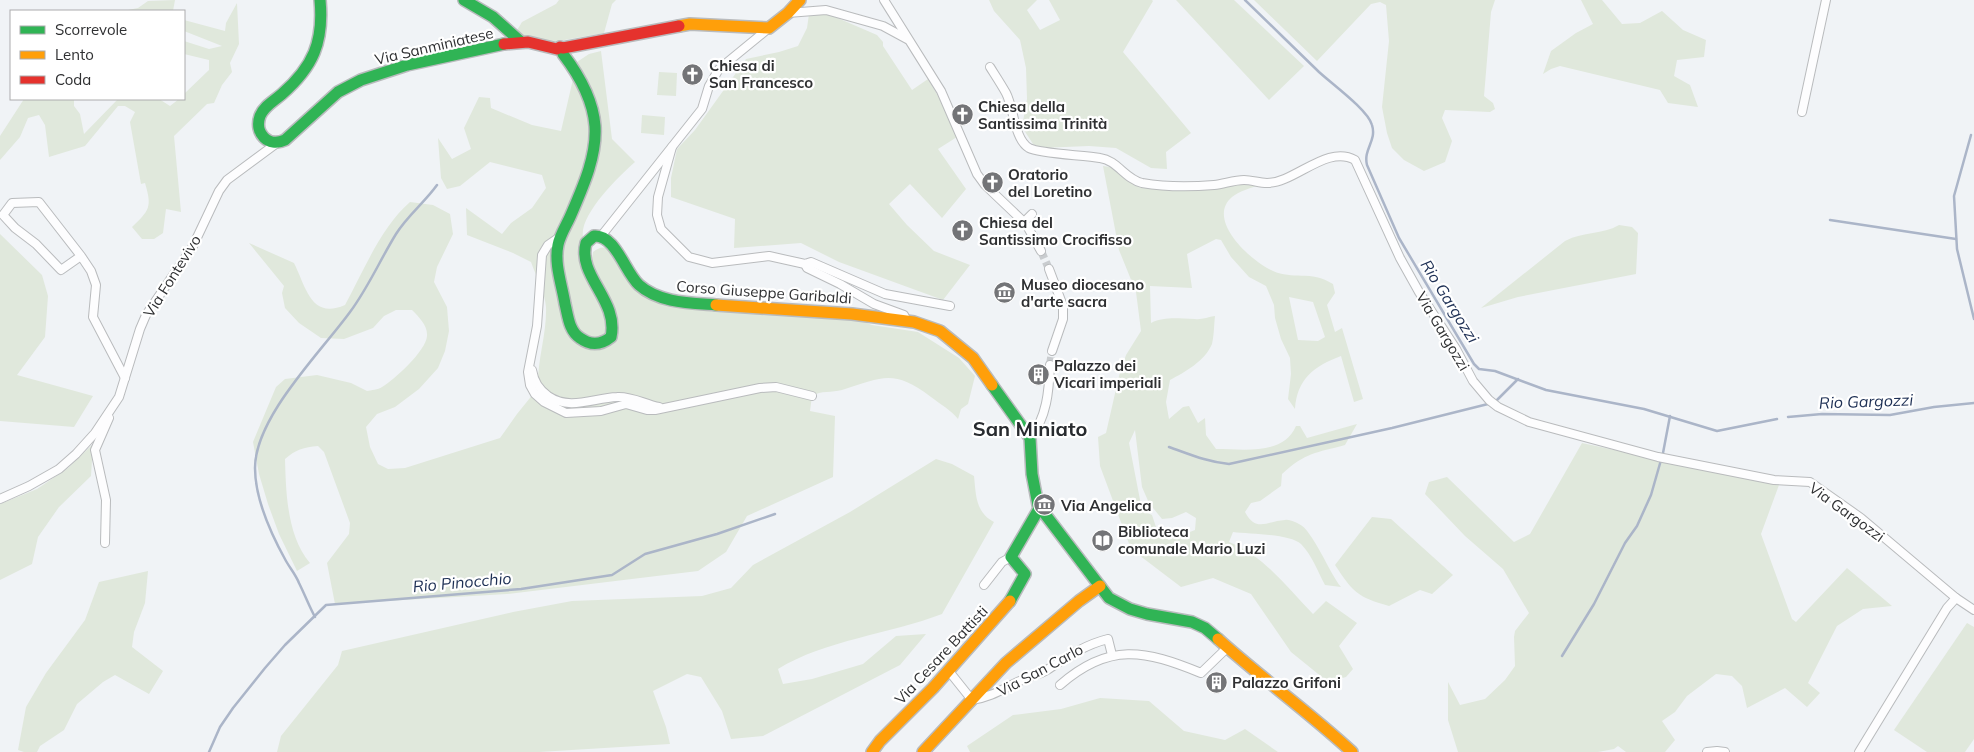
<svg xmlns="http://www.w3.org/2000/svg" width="1974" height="752" font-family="Mulish,sans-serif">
<rect width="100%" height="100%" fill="#f0f3f6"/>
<g fill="#e0e8dc" fill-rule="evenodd">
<polygon points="175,0 173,11 123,11 138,8 148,1"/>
<polygon points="559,0 616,0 612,4 604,33 553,42 531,40 516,32 522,22 556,4"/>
<polygon points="989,0 1037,0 1027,10 1040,30 1060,20 1049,0 1152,0 1153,1 1123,52 1191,133 1166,152 1167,169 1151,168 1116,148 1089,146 1040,148 1033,144 1022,127 1027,99 1026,68 1020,40 994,11"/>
<polygon points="1176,0 1234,0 1304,66 1269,100"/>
<polygon points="1254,0 1495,0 1491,12 1484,96 1493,103 1495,109 1490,112 1445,110 1442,118 1452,141 1445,162 1424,171 1404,160 1392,148 1387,133 1382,107 1389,41 1386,5 1380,2 1371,4 1317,61"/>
<polygon points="1581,0 1602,0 1622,24 1640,23 1662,11 1683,30 1706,40 1704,57 1677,60 1674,76 1690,85 1698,107 1668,103 1660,90 1560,66 1551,69 1543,74 1551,51 1576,33 1593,24"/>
<path d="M237 3 239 44 230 63 232 72 222 85 214 103 207 104 174 136 181 212 166 209 163 233 154 239H142L132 227C150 210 152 207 145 183L141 184 130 122 135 112 125 106H118L85 146 49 157 45 125 39 115 28 118 20 137 0 160V136L24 99H74V106L80 114 84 134 118 99H159L170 106 179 99H184V94L209 70V60L184 54V41L209 49 222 46 184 31V20L225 31 226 23Z"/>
<polygon points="826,13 877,35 883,42 883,46 912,90 928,79 941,101 957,137 938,149 966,189 942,218 910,184 889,204 907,225 934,251 970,265 943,300 839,262 801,243 734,248 735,219 671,197 671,178 677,149 695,130 746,59 779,52 798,46 807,28 809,14"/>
<path d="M601 51 612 139 635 162C619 176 579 215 583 237 584 244 590 253 592 259L593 252C600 247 603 246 611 250L659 302 675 307 859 320 872 325 918 332 959 358 975 376 968 404 961 409 958 419C951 410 940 404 931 397 893 369 884 377 842 390 832 393 821 390 812 396L810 411 835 416 833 477 747 516 726 552 698 571 507 594 335 604 327 563 349 534 350 523 324 452 318 446C304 447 295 450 285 459 286 493 287 536 310 563L297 571 279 534 268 504 259 474 253 442 276 387 285 379 317 375 351 383 367 391C371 390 378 390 382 387 394 380 426 351 427 336 428 326 419 317 412 310H396L384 316 373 328 344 339 321 338 299 323 285 308 282 293 284 286 249 243 294 263C306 287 311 320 345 305 363 272 381 227 410 202L433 205 450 214 453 234 437 267 434 282 447 307 449 331 445 351 438 368 419 389 395 407 377 414 366 427 370 447 378 464 388 469 405 468 500 438 517 414 538 388C537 360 547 334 546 307 545 293 536 276 531 262L513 253 467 235 466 208 502 234 511 223 532 208 546 188 542 175 490 162 460 186 447 189 441 178 438 138 452 159 471 149 464 128 479 97 490 98 491 108 532 125 561 131 577 62 589 54Z"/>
<polygon points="659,72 677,73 676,96 657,95"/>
<polygon points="642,115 665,117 664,135 641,133"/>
<path d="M1103 166 1110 167 1134 185 1154 189H1206L1242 182 1261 184C1252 188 1239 191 1232 197 1205 220 1252 262 1273 271 1292 280 1311 270 1333 284L1335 293 1327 305 1335 332 1342 328 1363 399 1354 402 1341 356C1314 366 1297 379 1295 409L1288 399 1291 374 1290 358 1281 339 1275 318 1274 305 1266 286 1249 277 1231 257 1221 240 1216 239 1187 254 1192 288 1150 286 1151 323C1166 316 1178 319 1195 319 1201 320 1208 317 1215 316 1214 325 1214 336 1212 344 1205 361 1185 372 1170 380L1166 402 1169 419 1183 407 1189 406 1198 423 1205 418 1206 435 1216 449C1243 449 1283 456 1296 426H1300L1307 438 1357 424 1345 445C1316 453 1306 452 1282 474L1281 486 1260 501 1251 503 1245 512C1256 533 1267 521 1285 520 1289 519 1295 522 1299 524 1312 529 1330 574 1341 587L1325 585C1318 572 1312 555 1301 544 1290 534 1250 534 1233 532L1229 542C1263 555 1288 588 1313 614L1326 601 1357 623 1339 646 1353 669 1346 677 1328 682 1291 652 1251 594 1213 578 1181 587 1131 549 1100 466 1098 437 1106 433 1119 376 1126 355 1141 331 1136 292 1119 250ZM1289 297 1313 302 1325 337 1318 341 1298 340ZM1135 430 1142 487 1149 503 1162 519 1172 518 1186 512 1196 518 1195 530 1169 540 1158 533 1152 515 1142 510 1129 443Z"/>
<path d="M1619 225 1632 227 1638 233 1636 274 1518 297 1481 308 1565 241C1584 231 1602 235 1619 225Z"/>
<polygon points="0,234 42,275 48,296 45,337 17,375 93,396 74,427 0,421"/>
<polygon points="1582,443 1779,485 1761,534 1792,619 1796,622 1847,568 1892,606 1863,609 1837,626 1808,683 1820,693 1807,707 1785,688 1747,708 1742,686 1732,676 1716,674 1687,696 1675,712 1662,721 1675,740 1665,752 1626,752 1618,746 1614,749 1598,752 1458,752 1448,720 1448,682 1460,705 1485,699 1505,680 1515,666 1514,637 1515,631 1529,613 1503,569 1465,536 1425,494 1429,482 1447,477 1514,542 1530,534"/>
<polygon points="93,444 91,476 59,507 38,537 32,564 0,580 0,504 37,489 68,468"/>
<path d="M936 459 952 464 974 476C976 494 975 512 994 522L942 614C890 634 825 640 778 669L783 684 812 679 863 664 896 636 926 634 900 665 763 736 731 739 722 711 701 677 687 674 653 691 666 727 670 744 539 752H277L281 736 338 665 342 651 513 612 572 601 702 596 731 588 753 565 850 512Z"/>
<path d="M1372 517 1391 519 1453 575 1432 594 1420 590 1389 606C1357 597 1353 592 1335 565Z"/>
<polygon points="148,571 145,603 134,632 132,647 163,671 149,694 115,675 103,682 77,704 64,730 40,746 37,752 24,752 18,750 26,707 46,673 85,620 99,582"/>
<polygon points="1967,623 1974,627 1974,739 1965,752 1927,752 1894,730"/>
<polygon points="1100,698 1149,701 1184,731 1225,740 1245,729 1278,752 970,752 967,746 1013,715 1061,709"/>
</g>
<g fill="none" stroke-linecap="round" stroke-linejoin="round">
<g stroke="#abb5c8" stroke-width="2.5">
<path d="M1245 0C1270 24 1294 48 1319 72 1332 84 1368 110 1372 125 1377 141 1363 149 1367 165L1399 238 1474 364 1479 369 1495 371 1546 390 1644 409 1717 431 1777 419"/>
<polyline points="1971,135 1954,196 1957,249 1974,319"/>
<polyline points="1830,220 1956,239"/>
<polyline points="1497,400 1518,379"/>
<polyline points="1788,417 1822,414 1890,415 1934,407 1974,403"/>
<path d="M1169 447C1189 454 1207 462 1229 464L1392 428 1488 404"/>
<polyline points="1663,453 1670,416"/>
<path d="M315 617C309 606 305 595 299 583 296 575 290 568 286 561 271 534 255 500 255 468 255 417 321 352 350 312 368 288 380 260 396 234 407 216 425 202 437 185"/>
<polyline points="1562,656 1594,604 1625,543 1637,526 1651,495 1661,460"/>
<polyline points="209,752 220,727 233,708 265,668 285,645 326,605 521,589 612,575 645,554 717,534 775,514"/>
</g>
<g stroke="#c9cccf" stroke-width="8" stroke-dasharray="8 4" stroke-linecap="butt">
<polyline points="1041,251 1049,269"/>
<polyline points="1050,365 1052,351"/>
</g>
<defs>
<g id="street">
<polyline points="884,0 941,91 977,174 985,185 1026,224 1041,251"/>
<polyline points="788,13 826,10 883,26 907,39"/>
<path d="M990 67C995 75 1001 84 1006 93 1014 108 1014 139 1029 148 1040 154 1085 155 1100 158 1117 160 1125 179 1142 183 1165 187 1191 187 1214 185 1224 184 1234 180 1244 180 1252 180 1259 183 1267 183 1295 183 1327 144 1355 160L1400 258 1419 292 1456 349 1473 381 1489 400 1498 407 1529 422 1658 457 1774 480 1810 482 1861 518 1956 598 1974 610"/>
<polyline points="1802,112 1826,0"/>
<polyline points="672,147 658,197 657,215 661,229 689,257 712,263 769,256 805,264 811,262 885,294 950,306"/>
<polyline points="1024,222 1032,214"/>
<polyline points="602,235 702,109 709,86 719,69 769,28"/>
<polyline points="561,236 548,245 542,255 537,326 528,372 530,385 535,394 544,402 566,413 601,411 626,404 647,410 655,410 760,388 776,387 812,396"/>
<polyline points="81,256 39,202 12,203 3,215 15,228 36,244 61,270 81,256 91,271 96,285 93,317 125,378"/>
<polyline points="805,264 807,268 840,284 874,304 904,315 907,321"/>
<polyline points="1049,269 1063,306 1063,319 1052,351"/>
<path d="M532 370C534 382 539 389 548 396 570 411 593 398 617 397 632 396 644 404 659 407"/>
<path d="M1030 438C1047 418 1049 390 1050 365"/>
<polyline points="0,499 29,486 59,469 76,454 95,433 119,397 140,329 146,315 193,246 219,191 227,180 277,143"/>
<polyline points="105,543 106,500 95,450 109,418"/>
<polyline points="984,585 1002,562 1011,557"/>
<path d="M948 670 972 700C992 697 1004 688 1022 680 1030 676 1039 675 1047 670 1067 657 1084 645 1108 639L1112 655"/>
<path d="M1060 685C1109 642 1145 650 1201 673L1228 647"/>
<polyline points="1707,752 1717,751 1725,752"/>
<polyline points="1859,752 1947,608 1956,598"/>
</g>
<g id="fast">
<path d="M320 0C324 42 313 67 282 94 274 101 264 106 260 116 254 133 268 148 285 140L338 92 361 80 407 65 504 44"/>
<polyline points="464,0 493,17 520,41"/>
<path d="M563 54C579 75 593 99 595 126 597 157 582 189 570 217 566 226 560 235 558 245 554 264 562 285 565 304 568 316 569 331 580 338 591 346 601 345 611 337 619 300 577 276 586 243L594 236C615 234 625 272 639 285 659 303 691 303 716 305"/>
<polyline points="992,385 1030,438 1032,474 1038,505 1109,598 1130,609 1147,614 1192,622 1205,628 1218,639"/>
<polyline points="1010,601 1025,574 1011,557 1040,507"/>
</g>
<g id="slow">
<polyline points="679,26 690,24 769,28 788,13 800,0"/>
<polyline points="716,305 852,314 914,322 940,331 973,358 992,385"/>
<path d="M1218 639C1261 678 1309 712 1352 752"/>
<polyline points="872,752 880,741 933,688 1010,601"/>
<polyline points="923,752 1006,663 1079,601 1100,586"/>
</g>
<polyline id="jam" points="504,44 528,42 557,49 560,47 563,48 679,26"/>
</defs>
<use href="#street" stroke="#b9bbbd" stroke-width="10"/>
<use href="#fast" stroke="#b9bbbd" stroke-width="14"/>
<use href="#slow" stroke="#b9bbbd" stroke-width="14"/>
<use href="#jam" stroke="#b9bbbd" stroke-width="14"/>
<use href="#street" stroke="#fdfdfe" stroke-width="8"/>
<use href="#fast" stroke="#30b455" stroke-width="11"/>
<use href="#slow" stroke="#ff9f0a" stroke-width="11"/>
<use href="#jam" stroke="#e5322d" stroke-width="11"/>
</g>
<defs>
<symbol id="church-disc" viewBox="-11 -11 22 22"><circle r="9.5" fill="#737477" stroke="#fff"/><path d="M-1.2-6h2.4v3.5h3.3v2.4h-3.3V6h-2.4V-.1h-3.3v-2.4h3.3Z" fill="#fff"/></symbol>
<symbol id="museum-disc" viewBox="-11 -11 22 22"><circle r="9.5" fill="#737477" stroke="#fff"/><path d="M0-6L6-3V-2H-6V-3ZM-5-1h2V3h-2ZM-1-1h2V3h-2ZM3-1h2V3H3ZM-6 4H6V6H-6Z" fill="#fff"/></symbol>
<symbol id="building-disc" viewBox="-11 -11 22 22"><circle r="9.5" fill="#737477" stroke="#fff"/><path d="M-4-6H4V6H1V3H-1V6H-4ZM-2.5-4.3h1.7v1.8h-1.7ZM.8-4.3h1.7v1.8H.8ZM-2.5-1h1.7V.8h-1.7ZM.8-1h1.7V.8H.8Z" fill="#fff"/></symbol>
<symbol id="library-disc" viewBox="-11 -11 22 22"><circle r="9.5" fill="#737477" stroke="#fff"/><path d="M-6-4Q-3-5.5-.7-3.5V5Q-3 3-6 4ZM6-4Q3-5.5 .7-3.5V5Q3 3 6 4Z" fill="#fff"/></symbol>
</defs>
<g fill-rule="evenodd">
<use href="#church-disc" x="680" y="62" width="25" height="25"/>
<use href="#church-disc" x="950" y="102" width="25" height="25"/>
<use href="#church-disc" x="980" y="170" width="25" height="25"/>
<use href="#church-disc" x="950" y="218" width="25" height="25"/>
<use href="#museum-disc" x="992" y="280" width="25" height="25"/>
<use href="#building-disc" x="1026" y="362" width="25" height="25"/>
<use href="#museum-disc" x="1032" y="492" width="25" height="25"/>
<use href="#library-disc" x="1090" y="528" width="25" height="25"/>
<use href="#building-disc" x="1204" y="670" width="25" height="25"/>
</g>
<g text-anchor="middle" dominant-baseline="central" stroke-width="4.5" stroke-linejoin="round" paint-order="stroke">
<g font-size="15" fill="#2f3032" stroke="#fff">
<text transform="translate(434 46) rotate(-13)">Via Sanminiatese</text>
<text transform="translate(172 276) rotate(-58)">Via Fontevivo</text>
<text transform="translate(764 292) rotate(4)">Corso Giuseppe Garibaldi</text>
<text transform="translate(1443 331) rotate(59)">Via Gargozzi</text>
<text transform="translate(1847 512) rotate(36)">Via Gargozzi</text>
<text transform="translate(941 655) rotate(-47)">Via Cesare Battisti</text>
<text transform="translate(1040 670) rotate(-28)">Via San Carlo</text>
</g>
<g font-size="15" font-weight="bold" fill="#2f3032" stroke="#fff" text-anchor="start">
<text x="709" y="65">Chiesa di<tspan x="709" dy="17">San Francesco</tspan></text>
<text x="978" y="106">Chiesa della<tspan x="978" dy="17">Santissima Trinità</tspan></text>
<text x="1008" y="174">Oratorio<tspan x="1008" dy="17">del Loretino</tspan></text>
<text x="979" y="222">Chiesa del<tspan x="979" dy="17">Santissimo Crocifisso</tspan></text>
<text x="1021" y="284">Museo diocesano<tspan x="1021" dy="17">d'arte sacra</tspan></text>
<text x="1054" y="365">Palazzo dei<tspan x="1054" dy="17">Vicari imperiali</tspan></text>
<text x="1061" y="505">Via Angelica</text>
<text x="1118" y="531">Biblioteca<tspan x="1118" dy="17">comunale Mario Luzi</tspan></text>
<text x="1232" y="682">Palazzo Grifoni</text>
</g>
<g font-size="16" font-style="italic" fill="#1d2f54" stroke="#fff">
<text transform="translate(1450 301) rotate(58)">Rio Gargozzi</text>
<text transform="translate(1866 401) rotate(-2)">Rio Gargozzi</text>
<text transform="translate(462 582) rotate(-5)">Rio Pinocchio</text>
</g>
<g font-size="20" font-weight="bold" fill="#282b2f" stroke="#fff">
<text x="1030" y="428">San Miniato</text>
</g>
</g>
<rect x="10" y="10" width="175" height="90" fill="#ffffff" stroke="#acacad"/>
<rect x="20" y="26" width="25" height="8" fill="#30b455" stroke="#acacad"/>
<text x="55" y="35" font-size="15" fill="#2f3032">Scorrevole</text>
<rect x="20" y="51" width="25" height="8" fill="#ff9f0a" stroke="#acacad"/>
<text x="55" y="60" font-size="15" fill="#2f3032">Lento</text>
<rect x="20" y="76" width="25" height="8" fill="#e5322d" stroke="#acacad"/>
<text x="55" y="85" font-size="15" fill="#2f3032">Coda</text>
</svg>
